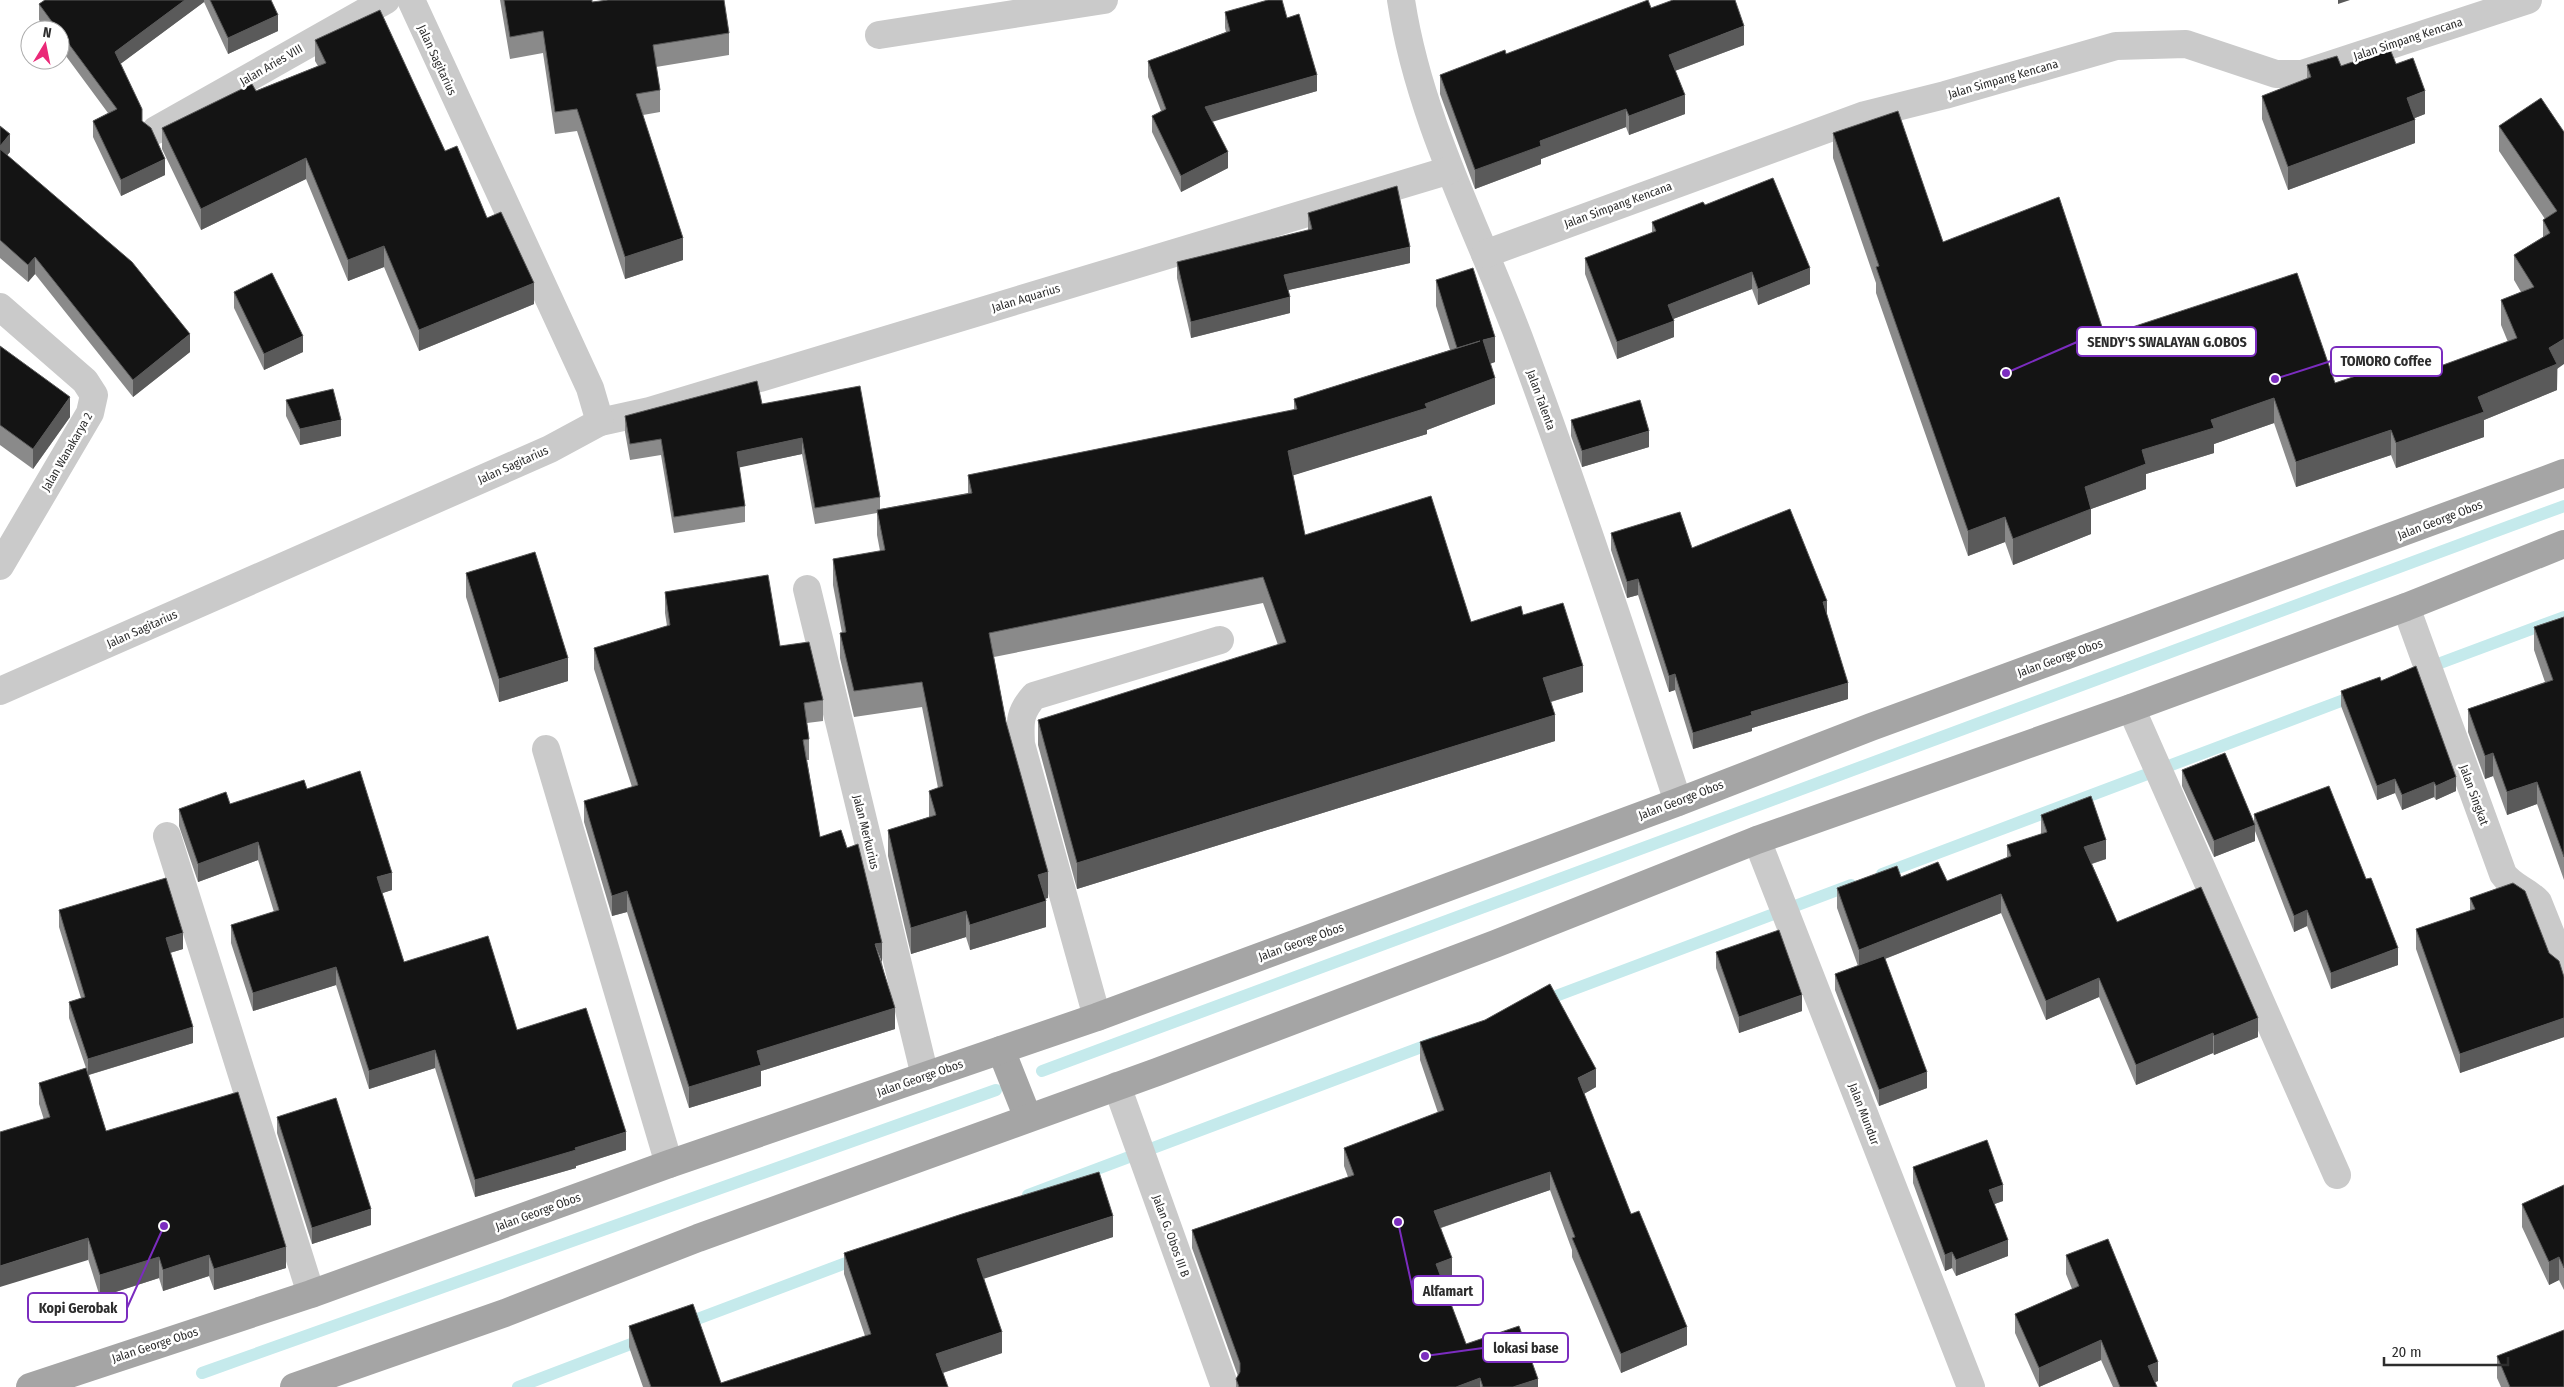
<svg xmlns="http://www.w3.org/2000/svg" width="2564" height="1387" font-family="'Fira Sans Condensed',sans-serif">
<rect width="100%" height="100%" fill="#fff"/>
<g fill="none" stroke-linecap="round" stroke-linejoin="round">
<g stroke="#c5eaec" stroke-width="12">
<polyline points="2427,668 2564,617"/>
<polyline points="1882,874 2357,695"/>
<polyline points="1540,1002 1851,885"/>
<polyline points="1042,1071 2564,506"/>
<polyline points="1028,1195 1435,1042"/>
<polyline points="684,1324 859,1258"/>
<polyline points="202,1373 996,1090"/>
<polyline points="518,1387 644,1339"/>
</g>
<g stroke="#cacaca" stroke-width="28">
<path d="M1401 0C1419 119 1477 227 1519 338 1576 491 1627 646 1678 802"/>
<polyline points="879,35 1104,0"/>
<polyline points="156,130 386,0"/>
<polyline points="1485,254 1865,115 1945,95 2116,46 2186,44 2276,74 2302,74 2528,0"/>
<polyline points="0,307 85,381 94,395 90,413 0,566"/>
<polyline points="600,422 650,411 1450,170"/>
<polyline points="807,589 925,1076"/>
<path d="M2406 607 2503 874C2512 887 2527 890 2538 902L2564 967"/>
<polyline points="0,691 550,449 600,422 590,388 411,0"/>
<polyline points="2131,708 2337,1175"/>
<polyline points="546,749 669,1164"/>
<polyline points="167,836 311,1294"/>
<polyline points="1757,840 1971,1387"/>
<path d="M1097 1017 1021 744C1020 722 1019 713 1034 696L1220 640"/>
<polyline points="1117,1086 1225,1387"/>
</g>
<g stroke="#a5a5a5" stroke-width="28">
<polyline points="1001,1050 1028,1118"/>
<polyline points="30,1387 311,1294 669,1164 1097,1017 1678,802 1871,727 2564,473"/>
<polyline points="294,1387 505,1313 698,1238 1157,1072 1495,944 1757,840 2131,708 2406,607 2564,544"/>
</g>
</g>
<g fill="#8a8a8a">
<polygon points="45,0 271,0 278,31 228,54 204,2 120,64 142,121 165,175 121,196 93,137 93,121 108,113 60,48 60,30 47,30 39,20 39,4"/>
<polygon points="500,0 592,0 592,2 729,33 729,55 656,67 660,90 660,112 643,115 683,260 625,279 577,131 555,134 543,53 510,59"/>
<polygon points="1651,8 1744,45 1675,71 1685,114 1629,135 1626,127 1541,159 1541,164 1475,189 1440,94 1440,75"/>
<polygon points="1225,12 1287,18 1317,91 1212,121 1228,168 1181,192 1152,132 1152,116 1161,111 1148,77 1148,61 1226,32 1225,28"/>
<polygon points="315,40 445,151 487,218 534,304 419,351 384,267 348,281 306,179 201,230 162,149 162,128 318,66 315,61"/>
<polygon points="2396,64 2425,114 2415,118 2415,143 2288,190 2262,119 2262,96 2307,79 2307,65 2341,66"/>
<polygon points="0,126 10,152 7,155 190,352 133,397 35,274 28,282 0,258"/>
<polygon points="2499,126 2564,132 2557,390 2484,420 2484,437 2396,468 2391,455 2296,487 2274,423 2214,444 2214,453 2146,474 2146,489 2091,509 2091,534 2013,565 2005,542 1968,556 1876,293 1876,283 1833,158 1833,133 1943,242 2105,336 2335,383 2424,372 2508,342 2501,325 2501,300 2521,292 2514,280 2514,255 2543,237 2543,220 2545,219 2499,151"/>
<polygon points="1705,205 1810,284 1758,305 1752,289 1673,319 1674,337 1617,359 1585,274 1585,258 1652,233 1652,222"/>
<polygon points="1308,213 1410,263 1288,290 1290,313 1191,338 1177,278 1177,262 1308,230"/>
<polygon points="1436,280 1495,362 1490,364 1495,404 1427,430 1427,434 1293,475 1305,535 1471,622 1523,615 1583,692 1551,702 1555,741 1077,889 1038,745 1038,720 1278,645 1263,603 994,657 1006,722 1048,898 1045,898 1046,927 970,950 966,937 911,954 888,856 888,830 929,817 929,791 938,788 922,707 854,717 840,658 840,633 842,633 833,585 833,559 880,551 877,535 877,513 815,524 802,454 739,467 745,506 745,522 674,533 661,455 630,460 625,432 625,416 762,404 880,497 880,509 968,493 968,475 1294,410 1294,399 1450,350 1436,306"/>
<polygon points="234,292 303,352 264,370 234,308"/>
<polygon points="0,346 70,417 33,469 0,445"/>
<polygon points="286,400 341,436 300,445 286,416"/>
<polygon points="1571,420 1649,447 1582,467 1571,436"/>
<polygon points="1611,533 1692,548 1827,615 1848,699 1752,728 1752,731 1693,749 1675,690 1669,692 1638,595 1627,598 1611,550"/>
<polygon points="466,573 568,681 499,702 466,597"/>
<polygon points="665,592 780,646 823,700 823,721 807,723 809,739 809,760 807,760 820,837 882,963 895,1029 761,1071 761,1086 689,1108 627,912 612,916 584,822 584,801 632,787 594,669 594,648 667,626 665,613"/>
<polygon points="2564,617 2564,880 2537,804 2507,815 2493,776 2485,779 2468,732 2468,709 2545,682 2534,650 2534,627"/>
<polygon points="2381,681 2456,791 2436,800 2434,797 2402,810 2395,793 2377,800 2341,706 2341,691"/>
<polygon points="2182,770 2254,825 2254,814 2398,965 2331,989 2307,926 2294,932 2255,831 2255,841 2214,857 2182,786"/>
<polygon points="307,789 392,890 382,893 404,962 517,1030 626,1150 576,1166 576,1168 475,1197 435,1068 369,1089 336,985 253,1011 231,943 231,925 274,912 258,860 198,882 179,826 179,809 230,804"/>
<polygon points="2041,815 2106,859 2092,864 2117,922 2258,1037 2214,1055 2213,1053 2136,1085 2099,997 2046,1020 2001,913 1885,959 1927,1088 1879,1106 1835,990 1835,974 1858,966 1837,908 1837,888 1901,877 1947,881 2007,858 2007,845 2041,834"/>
<polygon points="2470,898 2549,953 2564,977 2564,1037 2460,1073 2416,949 2416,929 2470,911"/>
<polygon points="59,910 183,949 170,953 193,1043 89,1075 106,1131 286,1268 214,1290 209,1276 163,1291 159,1278 100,1297 39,1104 39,1083 86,1068 69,1018 69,1002 81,998 59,927"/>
<polygon points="1716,952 1802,1011 1739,1033 1716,968"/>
<polygon points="1420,1042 1596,1087 1584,1094 1631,1214 1687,1345 1621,1373 1572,1257 1572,1250 1550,1190 1441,1228 1452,1277 1442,1280 1466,1344 1538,1387 1236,1387 1236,1379 1238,1376 1192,1248 1192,1230 1348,1177 1344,1166 1344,1148 1438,1113 1420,1060"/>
<polygon points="277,1117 371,1225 312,1244 277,1133"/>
<polygon points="1913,1167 2003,1201 1994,1204 2008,1256 1956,1276 1952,1268 1945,1271 1913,1183"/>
<polygon points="2564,1185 2564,1290 2559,1280 2549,1285 2522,1227 2522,1204"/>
<polygon points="1113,1237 984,1278 1002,1353 943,1373 948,1387 643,1387 629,1347 629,1326 721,1383 865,1336 844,1274 844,1253"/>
<polygon points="2066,1255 2158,1381 2155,1382 2157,1387 2113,1387 2101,1360 2039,1387 2015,1333 2015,1314 2072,1289 2066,1274"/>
<polygon points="2497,1356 2564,1387 2501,1387 2497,1378"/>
</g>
<g fill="#5a5a5a">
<polygon points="185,0 204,0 204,2 115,68 115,52"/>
<polygon points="2338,0 2350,0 2338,4"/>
<polygon points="278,15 278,31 228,54 228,38"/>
<polygon points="1744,26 1744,45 1669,73 1669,55"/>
<polygon points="1317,75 1317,91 1205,124 1205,107"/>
<polygon points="2425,91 2425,114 2407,121 2407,98"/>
<polygon points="1685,95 1685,114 1629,135 1629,116"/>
<polygon points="1626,109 1626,127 1541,159 1541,164 1475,189 1475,170 1540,141"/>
<polygon points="2415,120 2415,143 2288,190 2288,167"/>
<polygon points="10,134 10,152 0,164 0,146"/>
<polygon points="1228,152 1228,168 1181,192 1181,176"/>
<polygon points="306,158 306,179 201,230 201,209"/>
<polygon points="165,159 165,175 121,196 121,180"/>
<polygon points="683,238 683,260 625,279 625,257"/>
<polygon points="384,246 384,267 348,281 348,260"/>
<polygon points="1410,247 1410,263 1284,291 1284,275"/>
<polygon points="35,257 35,274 28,282 28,265"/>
<polygon points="1810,268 1810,284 1758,305 1758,289"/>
<polygon points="1752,272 1752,289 1668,321 1668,305"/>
<polygon points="534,283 534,304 419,351 419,330"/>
<polygon points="1290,297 1290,313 1191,338 1191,322"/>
<polygon points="1674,321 1674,337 1617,359 1617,342"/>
<polygon points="190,334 190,352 133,397 133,380"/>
<polygon points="303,336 303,352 264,370 264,354"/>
<polygon points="1495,337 1495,362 1483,366 1483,340"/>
<polygon points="2564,339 2564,364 2557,369 2557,390 2484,420 2484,437 2396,468 2396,443 2478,397 2549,348"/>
<polygon points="1495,378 1495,404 1427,430 1427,434 1288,477 1288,451 1425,404"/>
<polygon points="70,397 70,417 33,469 33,449"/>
<polygon points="2274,398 2274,423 2214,444 2214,453 2146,474 2146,489 2091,509 2091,534 2013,565 2013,539 2085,487 2142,450 2211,420"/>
<polygon points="341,420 341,436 300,445 300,429"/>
<polygon points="2391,430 2391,455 2296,487 2296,462"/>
<polygon points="1649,431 1649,447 1582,467 1582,451"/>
<polygon points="802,438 802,454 737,468 737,452"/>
<polygon points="2005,517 2005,542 1968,556 1968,531"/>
<polygon points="1638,579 1638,595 1627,598 1627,582"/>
<polygon points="1827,601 1827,617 1823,602"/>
<polygon points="568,658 568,681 499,702 499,679"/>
<polygon points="1583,666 1583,692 1543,704 1543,678"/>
<polygon points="1675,674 1675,690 1669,692 1669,676"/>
<polygon points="1848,683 1848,699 1752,728 1752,731 1693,749 1693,733 1751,712"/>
<polygon points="1555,715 1555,741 1077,889 1077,863"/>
<polygon points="2493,753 2493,776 2485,779 2485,756"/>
<polygon points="2456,777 2456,791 2436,800 2436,786"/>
<polygon points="2395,779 2395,793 2377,800 2377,786"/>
<polygon points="2434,782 2434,797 2402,810 2402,795"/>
<polygon points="2537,782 2537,804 2507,815 2507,792"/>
<polygon points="2255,825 2255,841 2214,857 2214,841"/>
<polygon points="2106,840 2106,859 2084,866 2084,847"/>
<polygon points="258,842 258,860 198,882 198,864"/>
<polygon points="1048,872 1048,898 1038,901 1038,875"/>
<polygon points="392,873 392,890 377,895 377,877"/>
<polygon points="627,891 627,912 612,916 612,896"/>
<polygon points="2001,894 2001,913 1859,969 1859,950"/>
<polygon points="1046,901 1046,927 970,950 970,925"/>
<polygon points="2307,910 2307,926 2294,932 2294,916"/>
<polygon points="966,911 966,937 911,954 911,928"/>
<polygon points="183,933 183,949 166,954 166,938"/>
<polygon points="882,943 882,963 875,944"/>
<polygon points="2398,948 2398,965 2331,989 2331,973"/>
<polygon points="336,967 336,985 253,1011 253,993"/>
<polygon points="2099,978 2099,997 2046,1020 2046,1001"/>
<polygon points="1802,995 1802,1011 1739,1033 1739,1017"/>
<polygon points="895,1008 895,1029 761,1071 761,1086 689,1108 689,1087 757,1051"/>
<polygon points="2258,1018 2258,1037 2214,1055 2214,1036"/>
<polygon points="2564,1018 2564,1037 2460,1073 2460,1054"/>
<polygon points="193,1027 193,1043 88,1075 88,1059"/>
<polygon points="2213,1033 2213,1053 2136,1085 2136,1065"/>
<polygon points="435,1050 435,1068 369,1089 369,1071"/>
<polygon points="1596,1069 1596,1087 1578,1097 1578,1078"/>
<polygon points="1927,1072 1927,1088 1879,1106 1879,1090"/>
<polygon points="626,1132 626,1150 576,1166 576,1168 475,1197 475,1180"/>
<polygon points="1550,1172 1550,1190 1434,1230 1434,1211"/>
<polygon points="2003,1185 2003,1201 1989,1206 1989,1190"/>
<polygon points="371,1209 371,1225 312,1244 312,1228"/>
<polygon points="1113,1216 1113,1237 977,1281 977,1259"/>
<polygon points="88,1238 88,1260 0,1287 0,1266"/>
<polygon points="2008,1240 2008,1256 1956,1276 1956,1260"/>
<polygon points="286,1247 286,1268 214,1290 214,1269"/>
<polygon points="1952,1252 1952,1268 1945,1271 1945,1255"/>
<polygon points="209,1255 209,1276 163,1291 163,1270"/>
<polygon points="159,1257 159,1278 100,1297 100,1275"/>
<polygon points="2559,1257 2559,1280 2549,1285 2549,1262"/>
<polygon points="1452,1258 1452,1277 1436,1283 1436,1264"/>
<polygon points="1687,1327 1687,1345 1621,1373 1621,1354"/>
<polygon points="1002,1332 1002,1353 936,1375 936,1354"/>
<polygon points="2101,1340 2101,1360 2039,1387 2039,1368"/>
<polygon points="2158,1362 2158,1381 2148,1385 2148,1366"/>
<polygon points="1480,1378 1480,1387 1456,1387"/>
<polygon points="1538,1379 1538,1387 1513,1387"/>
</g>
<g fill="#141414" stroke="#5a5a5a">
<polygon points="45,0 185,0 115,52 142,109 142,121 151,128 165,159 121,180 93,121 117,109 60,32 60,30 58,30 39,4"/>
<polygon points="210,0 271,0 278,15 228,38"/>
<polygon points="504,0 592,0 592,2 608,0 724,0 729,33 653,45 660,90 636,94 683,238 625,257 577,109 555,112 543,31 510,37"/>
<polygon points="1268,0 1282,0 1287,18 1299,14 1317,75 1205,107 1228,152 1181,176 1152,116 1166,109 1148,61 1230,31 1225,12"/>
<polygon points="1648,0 1651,8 1673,0 1735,0 1744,26 1669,55 1685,95 1629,116 1626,109 1540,141 1541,146 1475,170 1440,75 1505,50 1506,54"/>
<polygon points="380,10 445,151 457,146 487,218 501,212 534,283 419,330 384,246 348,260 306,158 201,209 162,128 252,84 256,91 326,63 315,40"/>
<polygon points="2390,49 2396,64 2413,58 2425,91 2407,98 2415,120 2288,167 2262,96 2311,77 2307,65 2337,56 2341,66"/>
<polygon points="2541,98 2564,132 2564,339 2549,348 2557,364 2478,397 2484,412 2396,443 2391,430 2296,462 2274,398 2211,420 2214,428 2142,450 2146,464 2085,487 2091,509 2013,539 2005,517 1968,531 1876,267 1879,266 1833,133 1898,111 1943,242 2059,197 2105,336 2297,273 2335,383 2418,355 2424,372 2517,338 2501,300 2534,287 2514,255 2550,233 2543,220 2557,211 2499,126"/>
<polygon points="0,126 10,134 0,146"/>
<polygon points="0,149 132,262 190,334 133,380 35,257 28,265 0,240"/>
<polygon points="1773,178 1810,268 1758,289 1752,272 1668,305 1674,321 1617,342 1585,258 1656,231 1652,222 1703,202 1705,205"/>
<polygon points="1397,186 1410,247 1284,275 1290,297 1191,322 1177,262 1312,229 1308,213"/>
<polygon points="1473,268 1495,337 1483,340 1495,378 1425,404 1427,408 1288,451 1305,535 1431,496 1471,622 1521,606 1523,615 1563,603 1583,666 1543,678 1555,715 1077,863 1038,720 1286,642 1263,577 989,633 1006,722 1048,872 1038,875 1046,901 970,925 966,911 911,928 888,830 936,815 929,791 943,786 922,682 854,691 840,633 846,632 833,559 885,550 877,510 972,493 968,475 1297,409 1294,399 1480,341 1457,348 1436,280"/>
<polygon points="272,273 303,336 264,354 234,292"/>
<polygon points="0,346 70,397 33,449 0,425"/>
<polygon points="757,381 762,404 860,386 880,497 815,508 802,438 737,452 745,506 674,517 661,439 630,444 625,416"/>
<polygon points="333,389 341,420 300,429 286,400"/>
<polygon points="1640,400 1649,431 1582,451 1571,420"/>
<polygon points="1790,509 1827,601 1823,602 1848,683 1751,712 1752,715 1693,733 1675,674 1669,676 1638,579 1627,582 1611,533 1680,512 1692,548"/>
<polygon points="535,552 568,658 499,679 466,573"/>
<polygon points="768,575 780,646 809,642 823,700 804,703 809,739 803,740 820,837 841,830 847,848 858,844 882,943 875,944 895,1008 757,1051 761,1065 689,1087 627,891 612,896 584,801 638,785 594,648 670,625 665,592"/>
<polygon points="2564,617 2564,857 2537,782 2507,792 2493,753 2485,756 2468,709 2553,680 2534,627"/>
<polygon points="2416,666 2456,777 2436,786 2434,782 2402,795 2395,779 2377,786 2341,691 2380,677 2381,681"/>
<polygon points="2225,753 2255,825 2214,841 2182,770"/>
<polygon points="360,771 392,873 377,877 404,962 488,936 517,1030 586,1008 626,1132 575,1148 576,1150 475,1180 435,1050 369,1071 336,967 253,993 231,925 279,910 258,842 198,864 179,809 226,792 230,804 304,780 307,789"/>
<polygon points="2329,786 2366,879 2371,878 2398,948 2331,973 2307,910 2294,916 2254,814"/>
<polygon points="2091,796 2106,840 2084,847 2117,922 2201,887 2258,1018 2214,1036 2213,1033 2136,1065 2099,978 2046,1001 2001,894 1859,950 1837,888 1897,866 1901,877 1938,862 1947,881 2011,856 2007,845 2047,832 2041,815"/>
<polygon points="166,878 183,933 166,938 193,1027 88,1059 69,1002 85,997 59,910"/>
<polygon points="2513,883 2525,891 2549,953 2559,961 2564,977 2564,1018 2460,1054 2416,929 2475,909 2470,898"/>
<polygon points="1779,930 1802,995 1739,1017 1716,952"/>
<polygon points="1884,956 1927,1072 1879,1090 1835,974"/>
<polygon points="1550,984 1596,1069 1578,1078 1631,1214 1639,1211 1687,1327 1621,1354 1572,1238 1575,1237 1550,1172 1434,1211 1452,1258 1436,1264 1466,1344 1519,1326 1538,1379 1513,1387 1483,1387 1480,1378 1456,1387 1239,1387 1236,1379 1240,1372 1240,1363 1192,1230 1354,1175 1344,1148 1444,1110 1420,1042 1485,1020"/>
<polygon points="86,1068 106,1131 238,1092 286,1247 214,1269 209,1255 163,1270 159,1257 100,1275 88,1238 0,1266 0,1132 50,1117 39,1083"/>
<polygon points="336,1098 371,1209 312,1228 277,1117"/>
<polygon points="1987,1140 2003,1185 1989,1190 2008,1240 1956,1260 1952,1252 1945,1255 1913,1167"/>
<polygon points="1099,1172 1113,1216 977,1259 1002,1332 936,1354 948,1387 651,1387 629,1326 693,1304 721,1383 871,1334 844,1253 962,1214"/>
<polygon points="2564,1185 2564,1268 2559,1257 2549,1262 2522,1204"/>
<polygon points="2108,1239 2158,1362 2148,1366 2157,1387 2120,1387 2101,1340 2039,1368 2015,1314 2079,1286 2066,1255"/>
<polygon points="2564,1330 2564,1387 2510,1387 2497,1356"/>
</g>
<g text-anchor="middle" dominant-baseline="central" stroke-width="5" stroke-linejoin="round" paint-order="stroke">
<g font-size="12" fill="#2d2d2d" stroke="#fff">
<text transform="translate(2408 39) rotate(-18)">Jalan Simpang Kencana</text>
<text transform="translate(437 60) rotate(65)">Jalan Sagitarius</text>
<text transform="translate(271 65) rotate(-30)">Jalan Aries VIII</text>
<text transform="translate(2003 79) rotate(-16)">Jalan Simpang Kencana</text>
<text transform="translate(1618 205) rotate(-20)">Jalan Simpang Kencana</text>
<text transform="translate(1026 298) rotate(-17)">Jalan Aquarius</text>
<text transform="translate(1541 400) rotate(70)">Jalan Talenta</text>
<text transform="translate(67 452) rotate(-60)">Jalan Wanakarya 2</text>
<text transform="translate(513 465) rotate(-24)">Jalan Sagitarius</text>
<text transform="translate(2440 520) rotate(-21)">Jalan George Obos</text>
<text transform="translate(142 629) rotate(-24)">Jalan Sagitarius</text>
<text transform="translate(2060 658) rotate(-20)">Jalan George Obos</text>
<text transform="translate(2474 795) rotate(70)">Jalan Singkat</text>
<text transform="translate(1681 800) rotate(-21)">Jalan George Obos</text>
<text transform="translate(866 832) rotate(76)">Jalan Merkurius</text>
<text transform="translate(1301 942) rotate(-20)">Jalan George Obos</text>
<text transform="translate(920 1078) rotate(-19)">Jalan George Obos</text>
<text transform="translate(1864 1114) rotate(69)">Jalan Mundur</text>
<text transform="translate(538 1212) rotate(-20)">Jalan George Obos</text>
<text transform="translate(1171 1236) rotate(70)">Jalan G. Obos III B</text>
<text transform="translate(155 1345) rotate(-18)">Jalan George Obos</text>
</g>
</g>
<path fill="none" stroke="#7b2cbf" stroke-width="2" d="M2006 373L2077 342M2275 379L2331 361M1398 1222L1413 1291M164 1226L127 1308M1425 1356L1483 1348"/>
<g fill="#7b2cbf" stroke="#fff" stroke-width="2">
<circle cx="2006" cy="373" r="5"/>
<circle cx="2275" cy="379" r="5"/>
<circle cx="1398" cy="1222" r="5"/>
<circle cx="164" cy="1226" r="5"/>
<circle cx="1425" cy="1356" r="5"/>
</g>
<g fill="#fff" stroke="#7b2cbf" stroke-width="2">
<rect x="2077" y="327" width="179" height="29" rx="5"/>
<rect x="2331" y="347" width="111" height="29" rx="5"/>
<rect x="1413" y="1276" width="70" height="29" rx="5"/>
<rect x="28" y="1293" width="99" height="29" rx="5"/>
<rect x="1483" y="1333" width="85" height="29" rx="5"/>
</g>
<g font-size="14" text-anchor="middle" font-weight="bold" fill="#2d2d2d">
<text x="2167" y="347">SENDY'S SWALAYAN G.OBOS</text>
<text x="2386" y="366">TOMORO Coffee</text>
<text x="1448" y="1296">Alfamart</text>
<text x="78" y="1313">Kopi Gerobak</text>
<text x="1526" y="1353">lokasi base</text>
</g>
<g transform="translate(45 45) rotate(10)"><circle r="24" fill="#ffffff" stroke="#ababab"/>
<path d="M0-4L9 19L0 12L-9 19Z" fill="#ea2978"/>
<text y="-8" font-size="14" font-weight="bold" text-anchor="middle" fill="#2d2d2d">N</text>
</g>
<path d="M2384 1357v8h124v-8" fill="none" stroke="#2d2d2d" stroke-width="2.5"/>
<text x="2392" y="1357" font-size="15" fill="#2d2d2d" stroke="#ffffff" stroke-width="4" paint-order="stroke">20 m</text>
</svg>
